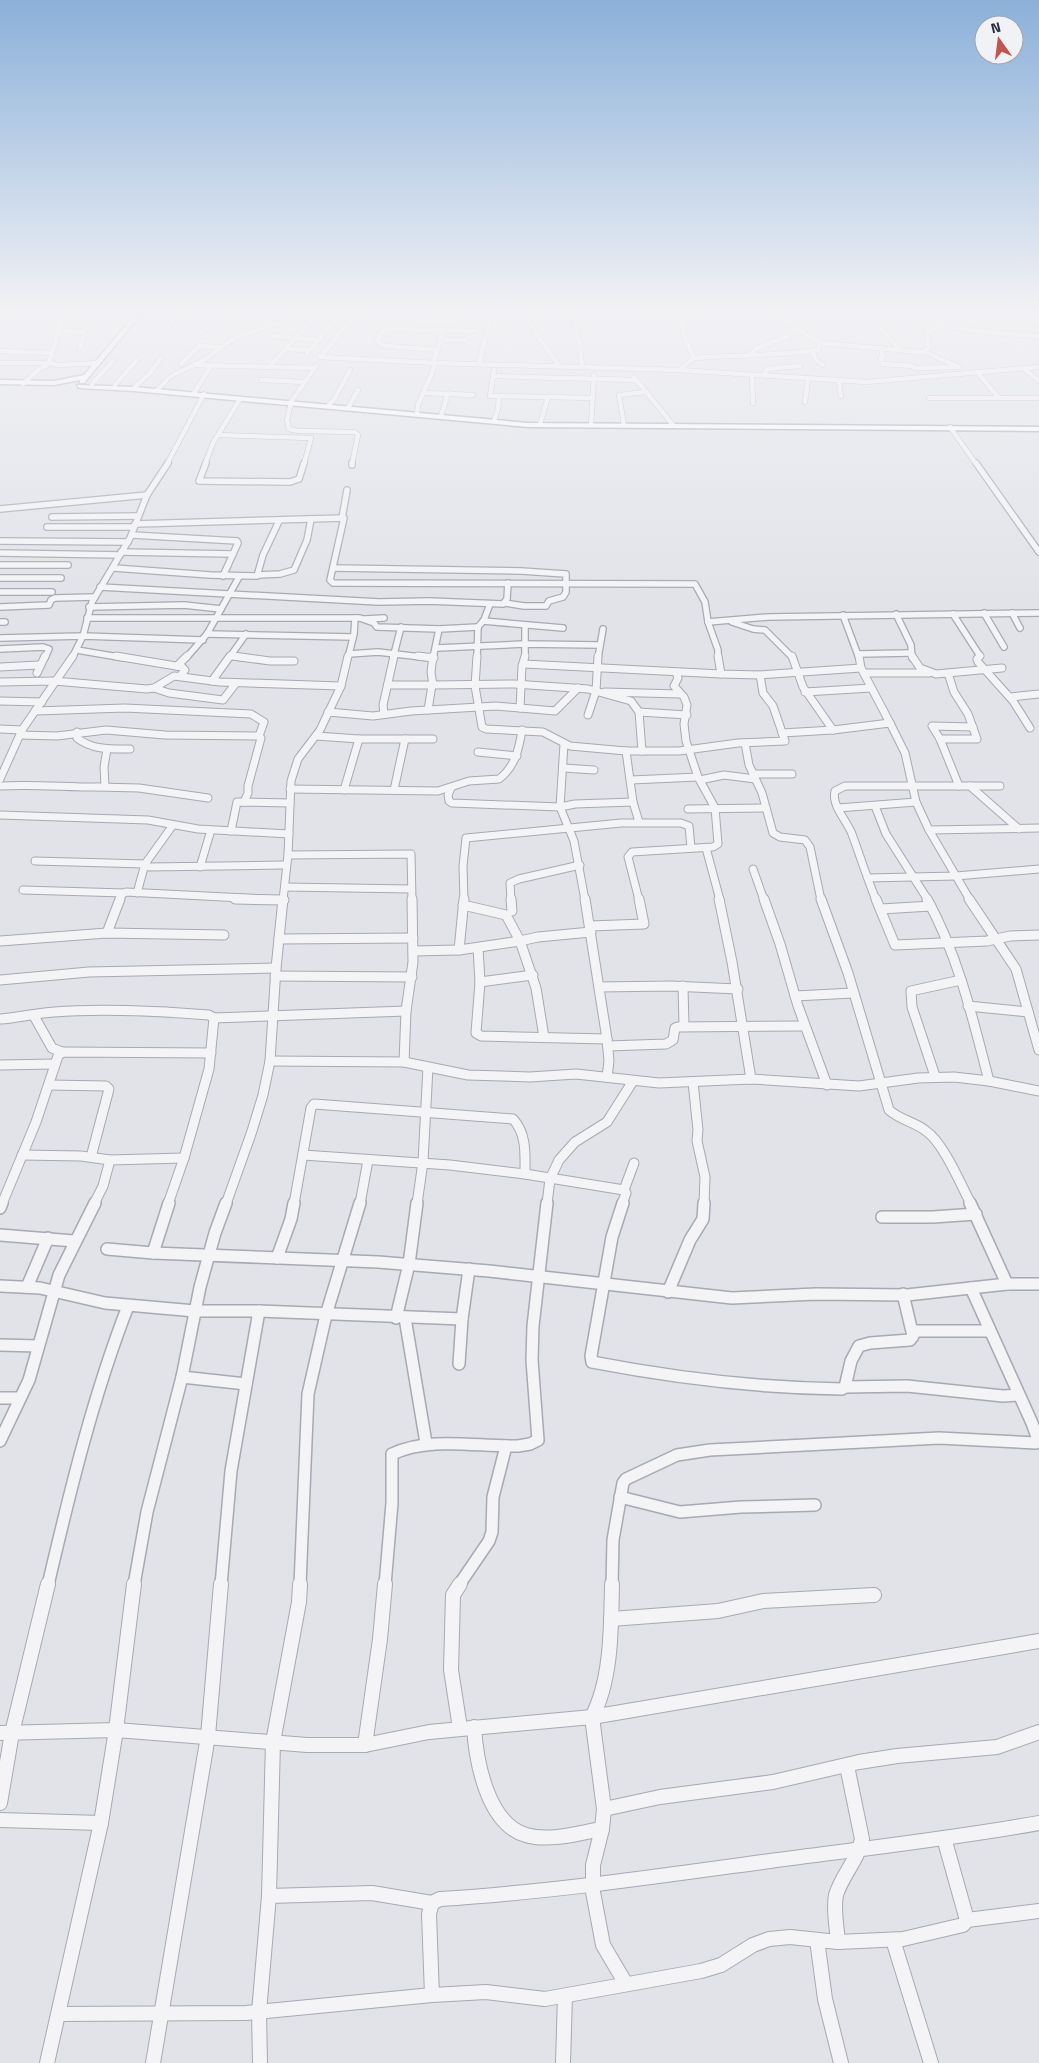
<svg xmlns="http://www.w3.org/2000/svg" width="1039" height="2063" font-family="'Titillium Web',sans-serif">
<rect width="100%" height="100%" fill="#e1e3e9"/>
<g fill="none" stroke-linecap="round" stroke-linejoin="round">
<defs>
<g id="minor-far5">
<polyline points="65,309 49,363 58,365 98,363"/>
<polyline points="299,309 357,313"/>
<polyline points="360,309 320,357 436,363 679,370 866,382 1039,367"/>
<polyline points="423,309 451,310 468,316"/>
<polyline points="539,309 529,317 531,326 559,366"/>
<polyline points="571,309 580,345 582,367"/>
<polyline points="650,309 691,316"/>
<polyline points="767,309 820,343 921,352 929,348 926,333 940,324 935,318 938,309"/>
<polyline points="830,309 867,309"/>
<polyline points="897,309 909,309"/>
<polyline points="1026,309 1039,323"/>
<polyline points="0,311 1,309"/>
<polyline points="119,316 123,321 134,321"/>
<polyline points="876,323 900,350"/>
<polyline points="938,325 993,333 1039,336"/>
<polyline points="166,330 182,309"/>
<polyline points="205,330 216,315 283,316"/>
<polyline points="59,331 85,332 80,348"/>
<polyline points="273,336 296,338"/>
<polyline points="295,338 321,340"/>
<polyline points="441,340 465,340"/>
<polyline points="881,348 883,357 880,359 883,364 913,366"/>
<polyline points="286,349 309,350"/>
<polyline points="438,350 388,346 382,345 377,341 383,331 390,329 475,331"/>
<polyline points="815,350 813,354 817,361 823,365"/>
<polyline points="0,351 52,353"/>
<polyline points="307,353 342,312"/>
<polyline points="751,354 757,348 789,336"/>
<path d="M694 358C735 355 777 356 818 350L820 343"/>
<polyline points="0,363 49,363"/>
<polyline points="433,363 444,330"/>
<polyline points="181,364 199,346 221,347"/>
<polyline points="479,364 492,309"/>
<polyline points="194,365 315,368"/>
<polyline points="269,367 322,309"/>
<polyline points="914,368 959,367 923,351"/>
<polyline points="1024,369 1039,381"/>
<polyline points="494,370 490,396 592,398"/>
<polyline points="679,370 694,358 685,339 681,322 709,309"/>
<polyline points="978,373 998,397"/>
<polyline points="752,375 753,403"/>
<polyline points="493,376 636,380"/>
<polyline points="765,376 766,369 800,366"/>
<polyline points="634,377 673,425"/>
<polyline points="261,380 305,382"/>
<polyline points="839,381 841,396"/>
<polyline points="23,384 39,369 48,365"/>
<polyline points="92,384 113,361"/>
<polyline points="115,385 137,360"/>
<polyline points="135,387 151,372 161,358"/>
<polyline points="158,389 171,376 204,360 236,337 281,322 289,309"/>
<polyline points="194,393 211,366"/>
<polyline points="425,393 473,395"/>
<polyline points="929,398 1039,398"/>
<polyline points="291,402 316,366"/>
<polyline points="805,402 808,379"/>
<polyline points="291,404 287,419 289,429 298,431 355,432 358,435 352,464"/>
<polyline points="328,406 335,398 350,370"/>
<polyline points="348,408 358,390"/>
<polyline points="417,414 418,405 436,363"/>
<polyline points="441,416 448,393"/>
<polyline points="494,421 498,409 499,396"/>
<polyline points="540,424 548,397"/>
<polyline points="591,425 594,375"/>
<polyline points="624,425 619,395 646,392"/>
<polyline points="950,427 976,464"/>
<polyline points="219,435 311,438 304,464"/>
<polyline points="167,464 204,394"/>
<polyline points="205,464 213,443 240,399"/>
</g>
<g id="minor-far4">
<polyline points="206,463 199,481 290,482 299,479 304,463"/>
<polyline points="976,463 1039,552"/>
<polyline points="352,465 352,463"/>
<polyline points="0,509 147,495"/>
<polyline points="52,517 138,516"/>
<polyline points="342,518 347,490"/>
<polyline points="135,524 344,518 330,580 333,583 695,584 705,602 708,622 718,650 718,658"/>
<polyline points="47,527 134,527"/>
<polyline points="132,535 237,541 238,543 223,576"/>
<polyline points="0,541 128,542"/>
<polyline points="121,552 233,554"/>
<polyline points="0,553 120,555"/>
<polyline points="0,565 68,565"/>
<polyline points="114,568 210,575 257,576 263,555 279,521"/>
<polyline points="333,568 521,571 566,574 566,592 563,597 549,601 546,606 524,606 505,603"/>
<polyline points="258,575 280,574 294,570 307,540 311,519"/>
<polyline points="0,578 61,578"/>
<polyline points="100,587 379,602 429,601 503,604 507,599 508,583"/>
<polyline points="0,592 52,592"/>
<polyline points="0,607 49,605 51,600 55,598 95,597"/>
<polyline points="89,607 184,605 221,609"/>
<polyline points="984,613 1004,647"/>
<polyline points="1012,613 1020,628"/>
<polyline points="896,614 911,645 912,658"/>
<polyline points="953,614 980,656 978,658"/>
<polyline points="843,615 859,658"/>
<polyline points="87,618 360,618 374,623 377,627 439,629 478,627"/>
<polyline points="365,619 384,618"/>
<polyline points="483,621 563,628"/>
<polyline points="0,622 5,622"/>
<polyline points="708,622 768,617 1039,613"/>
<polyline points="732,622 753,629 765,630 793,658"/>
<polyline points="207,634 353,637"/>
<polyline points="0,638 83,636 203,640"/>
<polyline points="437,648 524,644 600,645"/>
<polyline points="0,649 43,647 49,649 45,658"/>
<polyline points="77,650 124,658"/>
<polyline points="349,654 378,652 430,658"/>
<polyline points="858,654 910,653"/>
<polyline points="231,656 243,658"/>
<polyline points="72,658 83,636 92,602 130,538 147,495 168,463"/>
<polyline points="186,658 207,634 239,577"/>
<polyline points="229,658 246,634"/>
<polyline points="348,658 354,634 355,618"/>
<polyline points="393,658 401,627"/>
<polyline points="433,658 439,629"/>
<polyline points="477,658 478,627 484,620 490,604"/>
<polyline points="525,658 525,625"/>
<polyline points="598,658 603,629"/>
</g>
<g id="minor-far3">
<polyline points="116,656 182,667 185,670 180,676"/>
<polyline points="233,656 270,661 294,661"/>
<polyline points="418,656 434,658"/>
<polyline points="433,656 431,672 433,685 514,684 588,689 631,701 639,712 642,751"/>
<polyline points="477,656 475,686 482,727 486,729 543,732 570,746 626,751 679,751 738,743 785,741 773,706 763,693 760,675"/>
<polyline points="718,656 721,674 760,675 861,668"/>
<polyline points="792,656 803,687 833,730"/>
<polyline points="859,656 861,668 890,723"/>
<polyline points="912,656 920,668 936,674 1002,668"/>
<polyline points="980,656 977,659 978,662 1013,701 1030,728"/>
<polyline points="524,664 721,674"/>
<polyline points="177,666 187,656"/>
<polyline points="0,667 39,665"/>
<polyline points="37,673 45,656"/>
<polyline points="864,673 929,673"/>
<polyline points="212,681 230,656"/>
<polyline points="0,682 54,681 147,689 154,688 174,676 220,682 341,686"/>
<polyline points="388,685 432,685 428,710"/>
<polyline points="154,688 169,693 223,700 236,683"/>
<polyline points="605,692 680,694"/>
<polyline points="805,692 871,688"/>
<polyline points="1010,697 1039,694"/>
<polyline points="0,701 42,702"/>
<polyline points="520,708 522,666 525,656"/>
<polyline points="35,711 125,708 251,714 264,722 259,736"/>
<polyline points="328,712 373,716 411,711 496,706 555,711 578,688"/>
<polyline points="639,712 687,715"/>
<polyline points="384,714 383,705 394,656"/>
<polyline points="588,715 596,691 598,656"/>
<polyline points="0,729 22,730"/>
<path d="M77 732V738C92 750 111 749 130 749"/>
<polyline points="782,733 833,730 890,723 905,753 916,802 929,830 970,900"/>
<polyline points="20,735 57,736 106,730 165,735 259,736 261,738 248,786 248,793 244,802"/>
<polyline points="316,736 359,739 433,739"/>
<polyline points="940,739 977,739 968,714 954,692 948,673"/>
<polyline points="745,743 749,765 762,793 773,833 780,837 805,840 810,847 821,900"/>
<polyline points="626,751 633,802 639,822"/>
<polyline points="478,752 517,756"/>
<polyline points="563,768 594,770"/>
<polyline points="753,774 792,774"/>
<polyline points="0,779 22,730 73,656"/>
<polyline points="631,780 698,777"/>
<polyline points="700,780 724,775 755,779"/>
<path d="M0 786C32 784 64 787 97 787"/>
<polyline points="105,786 104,767 107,749"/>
<polyline points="959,786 940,739 932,726 973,727"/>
<polyline points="970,786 1019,829"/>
<polyline points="97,787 139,788 208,798"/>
<polyline points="451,788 448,795 449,801 452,803 560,807 564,744"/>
<path d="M290 789 438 791 469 781 499 779C515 767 519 749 522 730"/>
<polyline points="344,790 359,739"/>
<polyline points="394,790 405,739"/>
<polyline points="875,806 886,834 928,900"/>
<polyline points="838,808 916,802"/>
<polyline points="688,809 766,808"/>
<polyline points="0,815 148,820 198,829 289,834"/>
<polyline points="173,825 145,864 149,867 284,865"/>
<polyline points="929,830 1039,828"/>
<polyline points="231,831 237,802 290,803"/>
<polyline points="706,848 720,900"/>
<polyline points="288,855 411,854 412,900"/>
<polyline points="35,861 145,864 137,893"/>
<polyline points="200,867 211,830"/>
<polyline points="753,869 764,900"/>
<polyline points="868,878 956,876 1039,869"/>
<polyline points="285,887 411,889"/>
<polyline points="23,890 124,893"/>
<polyline points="120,900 122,894 126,892 283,900"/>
<polyline points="283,900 288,855 291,781 298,759 320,730 341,686 348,656"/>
<polyline points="464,900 463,866 466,838 621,823 681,823 689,826 691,848"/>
<polyline points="511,900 510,883 519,879 580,865"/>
<polyline points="585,900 574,841 560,807 575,804 633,802"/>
<polyline points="639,900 628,857 632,852 713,847 718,844 715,808 698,777 686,741 684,724 687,705 684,697 674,686 678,678 676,672"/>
<path d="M876 900C867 878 860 856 852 834 847 821 831 805 835 791L845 786H1000"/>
</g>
<g id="minor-far2">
<polyline points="235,899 284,900"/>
<polyline points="464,899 459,950 520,941 536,988 544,1037"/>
<polyline points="511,899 512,911"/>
<polyline points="585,899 607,1039 609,1061 607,1077"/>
<polyline points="719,899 732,962 751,1079"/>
<polyline points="764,899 780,944 798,1006 827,1085"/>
<path d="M821 899 848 973 889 1110C900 1120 915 1122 926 1131 943 1142 961 1185 971 1204"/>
<polyline points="876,899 895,945 987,941 1010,936 1039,935"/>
<path d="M927 899C958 955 973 1019 989 1081"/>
<polyline points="969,899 1016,969 1039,1050"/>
<polyline points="463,905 506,915 520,941 538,937 591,932"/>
<polyline points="881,909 931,906"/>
<polyline points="590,926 644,924 639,899"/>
<polyline points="107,933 120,899"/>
<polyline points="279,939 413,938"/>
<polyline points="0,941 107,933 224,935"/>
<polyline points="478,948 480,982 476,1033 481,1036 607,1039"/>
<polyline points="413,951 459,950"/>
<polyline points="275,976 412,977"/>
<polyline points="0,980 89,972 276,968"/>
<polyline points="480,982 533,975"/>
<polyline points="683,986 684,1026"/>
<polyline points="599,987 671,986 738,989"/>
<polyline points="795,996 853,993"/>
<polyline points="968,1006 1028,1012"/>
<polyline points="34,1016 52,1048 62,1052"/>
<path d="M0 1019C18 1018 36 1013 54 1012 105 1008 158 1011 209 1015L214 1018 406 1011"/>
<polyline points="608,1046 666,1044 673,1040 675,1028 678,1027 805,1026"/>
<polyline points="270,1061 404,1062 468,1075 530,1077 576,1074 659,1083 751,1079 859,1086 918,1078 954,1077 989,1081 1039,1091"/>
<polyline points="404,1062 406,1011 413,962 412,899"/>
<polyline points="0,1065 55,1064"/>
<polyline points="935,1076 912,1007 911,991 961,980"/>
<polyline points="693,1082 698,1130 697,1141 705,1177 704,1204"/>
<polyline points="49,1085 106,1086 109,1089 91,1157"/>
<polyline points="22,1155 81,1156 110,1160 184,1158 168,1204"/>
<polyline points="303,1155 450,1165 525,1174 624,1190 626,1193 622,1204"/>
<polyline points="184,1158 209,1069 214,1018"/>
<polyline points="624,1190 634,1163"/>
<polyline points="2,1204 36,1122 58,1056 62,1052 211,1053"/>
<polyline points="94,1204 103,1186 110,1160"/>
<polyline points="226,1204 252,1131 263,1095 270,1061 276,968 283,899"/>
<path d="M294 1204 311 1108 314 1104 513 1119C527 1134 525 1155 525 1174"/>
<polyline points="360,1204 368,1160"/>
<polyline points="417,1204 423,1162 428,1067"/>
<polyline points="547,1204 550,1179 559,1160 575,1142 607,1122 633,1081"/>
</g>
<g id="minor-far1">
<path d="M623 1203 612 1237 591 1356 592 1362C675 1378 758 1388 842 1389L845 1387 851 1361 859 1346 870 1343 910 1340 913 1336 903 1294"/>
<polyline points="970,1203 1007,1284"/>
<polyline points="0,1208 2,1203"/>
<polyline points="882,1217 933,1217 976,1214"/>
<polyline points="0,1235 74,1241"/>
<polyline points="107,1249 153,1253 378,1262 489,1271 732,1298 816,1294 907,1295 1007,1284 1039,1284"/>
<polyline points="153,1253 169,1203"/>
<polyline points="277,1258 291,1219 294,1203"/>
<polyline points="0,1286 40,1288 105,1303 195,1311 259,1311 462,1319"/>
<polyline points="27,1287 48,1238"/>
<polyline points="668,1292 690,1240 703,1219 704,1203"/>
<polyline points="396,1318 409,1264 417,1203"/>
<polyline points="405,1318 426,1443"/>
<polyline points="913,1331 989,1331"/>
<polyline points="0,1345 38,1346"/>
<polyline points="459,1364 462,1319 469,1269"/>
<polyline points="182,1377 246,1384"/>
<polyline points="845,1387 907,1386 1003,1396 1019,1395"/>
<polyline points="0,1398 19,1398"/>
<polyline points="0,1441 29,1380 59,1275 95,1203"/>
<polyline points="620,1497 680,1512 741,1507 815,1505"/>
<path d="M48 1585C70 1491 93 1396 128 1306"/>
<polyline points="134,1585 147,1512 182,1377 200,1287 215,1233 226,1203"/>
<polyline points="221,1585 231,1471 259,1311"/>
<polyline points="300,1585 308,1394 326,1315 360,1203"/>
<path d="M385 1585 392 1503V1454C431 1436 476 1447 518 1446L530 1444 538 1440 532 1360 533 1326 547 1203"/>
<polyline points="459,1585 489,1541 492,1532 493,1497 506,1446"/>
<polyline points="612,1585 613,1540 623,1483 626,1479 677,1455 710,1450 939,1438 1036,1443 1037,1437 1032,1423 971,1288"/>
</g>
<g id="minor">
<path d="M612 1584C611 1626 612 1679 592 1717L604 1809 602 1829 593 1865V1892L603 1945 626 1984"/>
<polyline points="611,1619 718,1611 763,1601 874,1595"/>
<path d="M474 1727C476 1760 487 1824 526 1835 550 1842 578 1833 602 1829"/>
<polyline points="460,1728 451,1670 453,1595 460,1584"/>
<polyline points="0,1733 116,1730 307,1745 365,1745 429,1732 592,1717 1039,1641"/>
<polyline points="365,1745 380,1639 385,1584"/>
<polyline points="0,1803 12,1733 48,1584"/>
<polyline points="604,1809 660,1797 773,1782 859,1762 897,1756 997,1747 1039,1732"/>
<polyline points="0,1820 101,1823"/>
<polyline points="269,1896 372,1893 432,1903"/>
<polyline points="967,1920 1039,1911"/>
<polyline points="817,1940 825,1999 841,2063"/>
<polyline points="893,1940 931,2063"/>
<path d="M838 1942C837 1928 833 1909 836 1895 842 1875 858 1860 862 1839L847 1766"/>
<path d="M432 1995 429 1914 432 1903 440 1899C551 1892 660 1876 770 1861 860 1849 950 1839 1039 1823"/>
<polyline points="59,2014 246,2013 432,1995 486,1992 545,1999 701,1971 721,1965 753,1945 769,1939 790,1937 838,1942 903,1939 963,1925 967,1920 944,1838"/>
<polyline points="47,2063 101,1823 116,1730 134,1584"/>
<polyline points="153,2063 208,1736 221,1584"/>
<polyline points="260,2063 259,2012 269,1896 273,1742 299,1602 300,1584"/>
<polyline points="563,2063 565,1996"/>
</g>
<g id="major">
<polygon points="140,309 145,309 84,383 80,383 80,380 54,385 0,384 0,380 54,381 84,375"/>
<polygon points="77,385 134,387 528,423 1039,427 1039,431 528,427 134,391 79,388"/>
</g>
</defs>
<use href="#minor-far5" stroke="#a7a9b3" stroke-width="5.5"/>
<use href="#minor-far4" stroke="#a7a9b3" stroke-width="8"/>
<use href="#minor-far3" stroke="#a7a9b3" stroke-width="9"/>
<use href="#minor-far2" stroke="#a7a9b3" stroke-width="11"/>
<use href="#minor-far1" stroke="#a7a9b3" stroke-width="14"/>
<use href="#minor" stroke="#a7a9b3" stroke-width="16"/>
<use href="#major" stroke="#a2a5b3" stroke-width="3"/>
<use href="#minor-far5" stroke="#f4f4f7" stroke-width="4.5"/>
<use href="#minor-far4" stroke="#f4f4f7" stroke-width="5.5"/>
<use href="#minor-far3" stroke="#f4f4f7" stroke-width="7"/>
<use href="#minor-far2" stroke="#f4f4f7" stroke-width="9"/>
<use href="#minor-far1" stroke="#f4f4f7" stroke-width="11"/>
<use href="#minor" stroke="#f4f4f7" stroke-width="14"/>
<use href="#major" fill="#fff" fill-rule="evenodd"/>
</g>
<linearGradient id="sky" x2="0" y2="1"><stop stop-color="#8bb0da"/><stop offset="0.52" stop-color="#f2f2f5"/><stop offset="1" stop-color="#f2f2f5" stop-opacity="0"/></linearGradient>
<rect width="1039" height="598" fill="url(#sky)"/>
<g transform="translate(999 40) rotate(346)"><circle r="24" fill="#f1f2f6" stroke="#a2a4ad"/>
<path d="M0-4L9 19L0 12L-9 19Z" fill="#c35551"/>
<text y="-8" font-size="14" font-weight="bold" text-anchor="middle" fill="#2b2e3f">N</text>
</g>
</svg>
